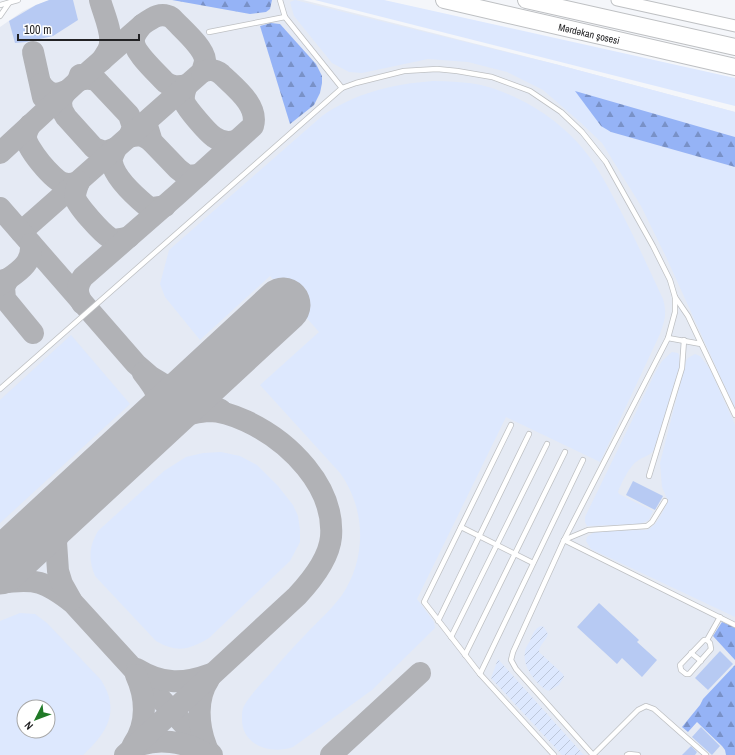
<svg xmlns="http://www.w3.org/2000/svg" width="735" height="755" font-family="'Archivo Narrow',sans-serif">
<defs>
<pattern id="forest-firs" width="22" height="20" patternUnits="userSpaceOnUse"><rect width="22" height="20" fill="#95b3f6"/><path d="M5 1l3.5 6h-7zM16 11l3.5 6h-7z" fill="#7991c7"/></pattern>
<pattern id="garden-furrows" width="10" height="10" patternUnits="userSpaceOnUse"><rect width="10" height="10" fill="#dde8fe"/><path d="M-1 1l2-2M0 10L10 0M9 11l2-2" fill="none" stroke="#bdc7da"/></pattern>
</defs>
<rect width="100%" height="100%" fill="#f4f6fa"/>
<path fill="#e5eaf4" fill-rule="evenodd" d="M51 0H303L555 64 735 112V755H0V27L23 11 36 5ZM24 707H48V731H24Z"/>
<g fill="#dde8fe" fill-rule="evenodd">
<polygon points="295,0 555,64 735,112 735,137 576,92 611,132 735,167 735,409 667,259 641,206 602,143 580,122 543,90 507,72 468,62 428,59 362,73 349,72 332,63 294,16 290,2"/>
<polygon points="315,0 384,0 735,78 735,106"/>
<path d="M433 81C449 81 466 82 481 85 517 94 552 115 577 142 594 160 606 183 618 206 634 236 648 267 663 299 667 313 665 320 660 334L600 462 506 417 417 599 434 622 435 628 372 690 293 747C270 755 241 745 242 718 242 714 242 709 244 706 250 695 260 685 269 675 280 662 292 648 305 635 317 622 332 609 342 595 367 558 366 509 340 473L260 385 319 332 270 276 200 340 165 297 160 284 169 250 322 116C355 93 393 84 433 81Z"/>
<polygon points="71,335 130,404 0,523 0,400"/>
<path d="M672 352 678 353 679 355 680 368 654 450C650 456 642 457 636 462 629 467 621 484 618 492L619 494 653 511 649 520 640 524 587 526 585 522V517L655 373 662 361Z"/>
<path d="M695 354 700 356 710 369 735 425V617L591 549 586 541 587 537 596 531 646 530C657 527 663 511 668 501L662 487 660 463 686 361 688 358Z"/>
<path d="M221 452 240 456 257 465 278 486 293 505 298 516 300 530V542L290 561 209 638C189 650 177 653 156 641L95 576C88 558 89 547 98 531L164 471 186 457 203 453Z"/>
<path d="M20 613 35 614 47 623 101 680C121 711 107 733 83 755H0V621ZM24 707H48V731H24Z"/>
</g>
<g fill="url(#forest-firs)">
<polygon points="172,0 272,0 270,9 266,12 250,14"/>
<polygon points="271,23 280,24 316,64 322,76 322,83 320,93 314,105 290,124 260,26"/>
<polygon points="575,91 735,137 735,167 611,132 601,126"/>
<polygon points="722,622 735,627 735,660 713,636"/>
<polygon points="735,665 735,755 726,755 725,750 722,746 697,722 688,732 682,727 700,705 703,699"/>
</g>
<g fill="url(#garden-furrows)">
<path d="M541 626 544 627 548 634C546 641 539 645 539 652L563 674 564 677 559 685 548 691C536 684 522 667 525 652 525 648 528 644 530 641 532 635 535 628 541 626Z"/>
<polygon points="498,659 582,753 584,755 562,755 491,678"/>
</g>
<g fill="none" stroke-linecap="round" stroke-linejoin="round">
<g stroke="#b1b2b6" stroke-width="22">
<path d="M100 0C103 12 112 31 110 43 110 49 105 55 102 60"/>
<path d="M142 25C139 29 135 33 134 39 132 51 157 73 165 82 172 87 178 87 187 85 185 90 183 95 184 101 186 108 208 133 214 137 221 142 228 143 235 141"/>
<polyline points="33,52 43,97"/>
<path d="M80 75 78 81C85 78 90 78 97 81L129 115 133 127 129 137C139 134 144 135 152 142"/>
<path d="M41 84C48 94 55 96 66 91L62 98 61 103 62 110 66 117 94 148 105 152 116 148"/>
<path d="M30 125C28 129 26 133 26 137 26 148 53 180 63 183 69 185 73 184 79 182"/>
<polyline points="148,129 152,142 178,169 187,176 199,175"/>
<path d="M116 148C114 153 111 158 112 163 115 178 136 197 148 207L152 208 165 206"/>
<path d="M0 153 78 81 142 25C152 18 161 11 172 18 181 28 204 47 205 60 205 64 203 68 202 72L21 232"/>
<path d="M79 182C77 187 75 192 75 197 77 206 102 233 110 238 116 241 122 239 129 237"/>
<polyline points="0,208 136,364 151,377 161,383 221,410"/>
<polyline points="0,281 8,279 4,287 5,299 33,333"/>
<path d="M0 285C15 273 33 266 31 244"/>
<path d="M82 303C77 293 76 287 83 277L178 194 253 126C259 105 234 87 221 74 215 69 209 69 202 72"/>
<path d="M143 373C158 392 163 400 155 423"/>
<path d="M0 583C36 578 45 581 73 603L212 755"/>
<polyline points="71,600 62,584 58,571 56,542 61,524 72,500"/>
<path d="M137 669C163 685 184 684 211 674"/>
<path d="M133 745C148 723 146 697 136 675"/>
<path d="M206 746C198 725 196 698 209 679"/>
<path d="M133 748C157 736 185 742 207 754"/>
<path d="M125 755 297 596C311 581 329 559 331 537 335 486 289 441 246 421 235 416 221 411 209 411 191 412 172 419 155 423"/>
<polyline points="331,755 420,673"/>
</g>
<polyline stroke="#b1b2b6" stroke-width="55" points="0,567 283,305"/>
</g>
<g fill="#b7caf3">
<polygon points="49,0 73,0 78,20 53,36 26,42 15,43 9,21 36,5"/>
<polygon points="633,481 663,496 655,510 626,495"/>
<polygon points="599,603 639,640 637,642 657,660 642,677 622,658 617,664 577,627"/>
<polygon points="720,651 733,664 708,690 695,678"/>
<polygon points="701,727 720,746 712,755 692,737"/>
<polygon points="691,746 697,752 695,755 682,755"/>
</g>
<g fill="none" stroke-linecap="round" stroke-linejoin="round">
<defs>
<g id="service">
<polyline points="280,0 285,17 342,88"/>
<polyline points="0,5 18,0"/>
<polyline points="0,16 9,3"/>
<polyline points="209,32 285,17"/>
<polyline points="675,297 688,316 735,415"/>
<polyline points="668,338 701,344"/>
<polyline points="0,389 342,88 356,83 404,71 437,69 457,71 492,77 530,91 561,112 582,132 606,162 653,246 670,280 675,297 675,312 668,338 564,540 513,652 511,660 516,669 593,755"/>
<polyline points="511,425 424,602 480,674 554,755"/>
<polyline points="649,476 682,368 684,340"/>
<polyline points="461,527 533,563"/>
<polyline points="564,540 735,625"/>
<polyline points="564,540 588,530 647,526 652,522 665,501"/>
<polyline points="438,621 529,434"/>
<polyline points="451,637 547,444"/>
<polygon points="704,640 707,640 710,643 711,649 689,674 686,674 681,670 680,665"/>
<polyline points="707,640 720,617"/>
<polyline points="691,653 701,661"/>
<polyline points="465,655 565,452"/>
<polyline points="480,674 583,460"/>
<polyline points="593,755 638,710 646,706 654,709 706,755"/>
<polyline points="627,755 629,754 638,755"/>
</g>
<polyline id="tertiary" points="617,0 735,26"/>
<g id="motorway">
<path id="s1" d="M444 0 735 67"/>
<polyline points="526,0 735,47"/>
</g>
</defs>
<use href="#service" stroke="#bec0c3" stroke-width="6"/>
<use href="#tertiary" stroke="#bec0c3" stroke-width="13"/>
<use href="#motorway" stroke="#bec0c3" stroke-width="18"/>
<use href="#service" stroke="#fff" stroke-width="4.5"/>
<use href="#tertiary" stroke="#fff" stroke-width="11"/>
<use href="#motorway" stroke="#fff" stroke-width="16"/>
</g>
<g text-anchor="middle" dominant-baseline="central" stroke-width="3" stroke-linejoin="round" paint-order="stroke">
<g font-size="10" fill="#222224" stroke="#fff">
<text stroke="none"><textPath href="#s1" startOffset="149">Mərdəkan şosesi</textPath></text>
</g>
</g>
<g transform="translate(36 719) rotate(228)"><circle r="19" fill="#ffffff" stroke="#a7a7a7"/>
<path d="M0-3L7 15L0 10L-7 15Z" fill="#207927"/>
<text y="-6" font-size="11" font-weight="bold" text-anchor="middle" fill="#222224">N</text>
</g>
<path d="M18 34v6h121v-6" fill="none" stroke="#222224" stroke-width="2"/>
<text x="24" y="34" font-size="12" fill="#222224" stroke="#ffffff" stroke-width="3" paint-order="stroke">100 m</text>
</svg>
